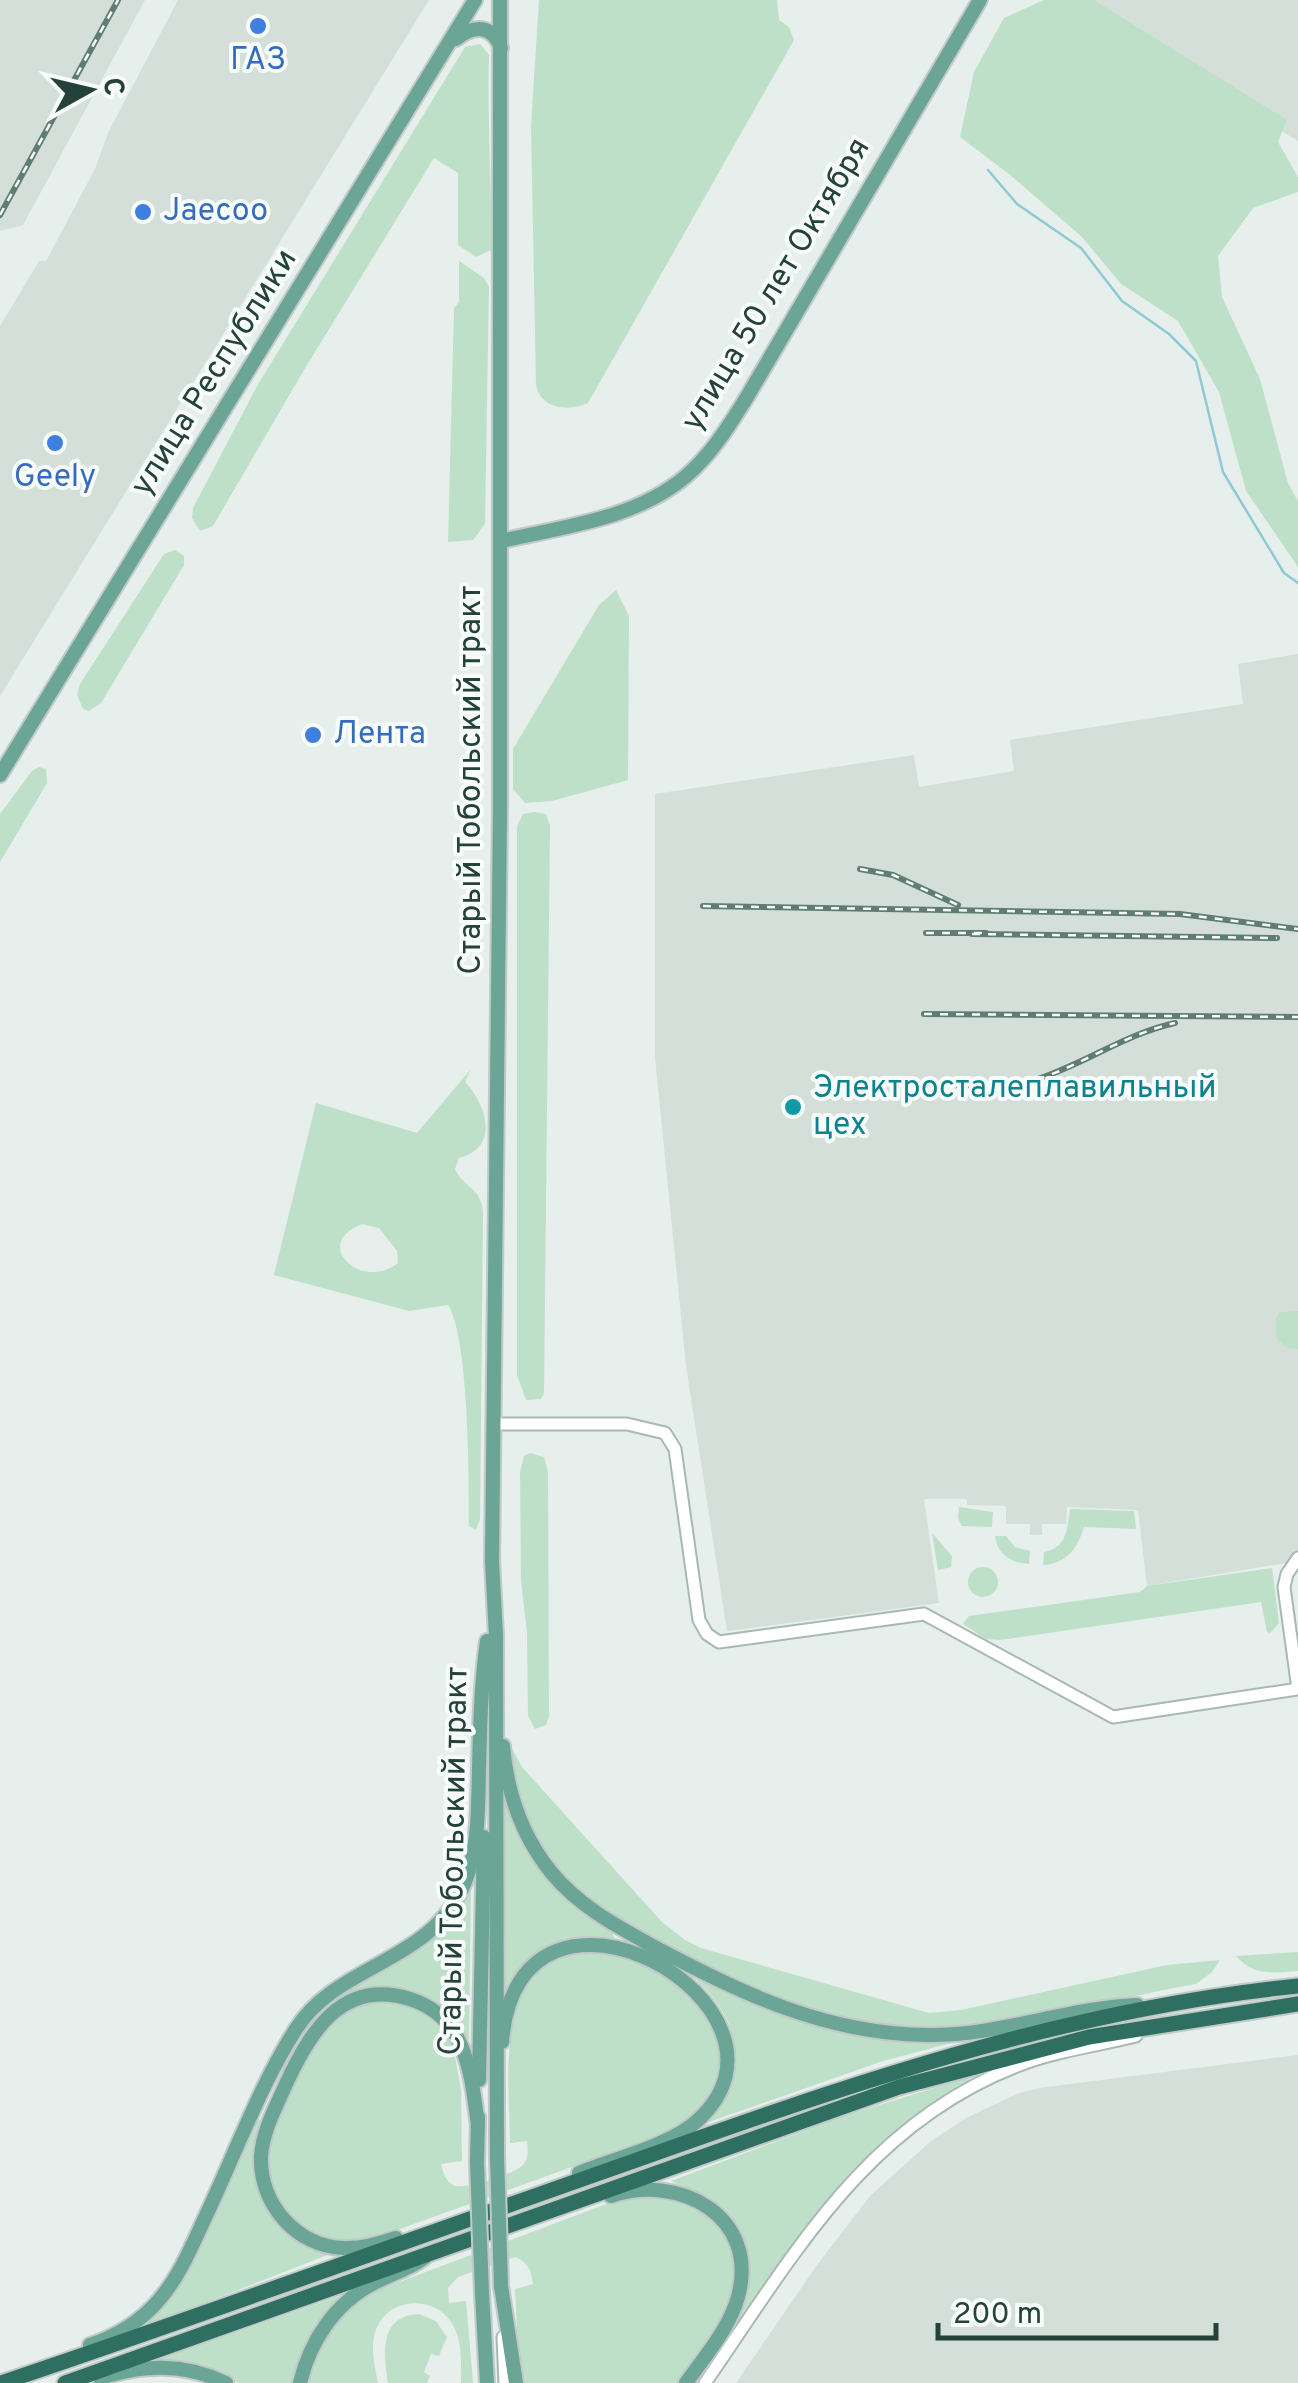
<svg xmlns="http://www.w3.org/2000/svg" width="1298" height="2383" font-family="Overpass,sans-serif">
<rect width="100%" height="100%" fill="#e6efeb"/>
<g fill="#d4dfda">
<polygon points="0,0 145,0 23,225 0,231"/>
<polygon points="178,0 429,0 0,696 0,326 39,261 46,261 95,169 108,133"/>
<polygon points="1067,0 1298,0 1298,141"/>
<polygon points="1298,654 1298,1561 1147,1586 1138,1510 1067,1507 1066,1524 1042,1524 1042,1535 1030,1535 1030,1524 1006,1524 1006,1506 967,1505 967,1499 924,1499 939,1603 727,1631 686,1366 655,1058 655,794 914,755 919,787 1014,771 1010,740 1243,704 1238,664"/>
<polygon points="1298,2055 1298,2383 736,2383 817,2265 870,2196 931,2141 966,2118 1019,2093 1039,2088"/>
</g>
<g fill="#bfe0c8" fill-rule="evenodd">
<path d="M539 0H777L779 20 789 27 794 40 588 403C569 412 539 409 536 384L531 126Z"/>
<polygon points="1044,0 1094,0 1287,120 1278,142 1298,177 1298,192 1253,208 1218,256 1222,297 1260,379 1288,483 1298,501 1298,567 1246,491 1219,392 1178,321 1121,284 1082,237 1009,174 960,137 974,72 1004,18"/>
<path d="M480 44 489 55C487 121 492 185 491 250L476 257 458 245V173L434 158 304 370 213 526 200 531 192 518 193 508 257 386 465 47Z"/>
<polygon points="459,261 484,278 489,287 485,524 473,540 448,542 454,308 459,302"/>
<polygon points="175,550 184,556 184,565 101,703 89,711 83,709 77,695 80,684 164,554"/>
<polygon points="616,590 629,616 628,780 552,801 525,803 513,789 513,749 599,605"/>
<polygon points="39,767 46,769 47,783 0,862 0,814 32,771"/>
<polygon points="534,812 546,814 550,826 544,1393 541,1399 526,1400 517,1375 517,826 523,814"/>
<path d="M471 1069 465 1082C487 1105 500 1148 459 1158L455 1169C464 1189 481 1186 483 1213L480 1519 476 1530 469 1526C469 1482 469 1337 448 1305L409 1311 274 1275 316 1103 417 1133ZM362 1224 379 1228 397 1251 398 1263C362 1292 310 1244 362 1224Z"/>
<polygon points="1298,1311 1298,1349 1287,1348 1276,1338 1276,1318 1280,1312"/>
<polygon points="530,1453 544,1457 548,1472 549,1717 546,1725 535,1729 528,1716 527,1633 521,1581 520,1472 524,1456"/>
<polygon points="959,1507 993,1512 992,1527 962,1526 958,1518"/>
<path d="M1070 1509 1134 1511 1136 1529 1084 1527C1078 1547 1067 1564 1043 1565L1044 1552C1067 1548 1067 1529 1070 1509Z"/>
<polygon points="932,1533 952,1556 951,1567 938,1570"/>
<path d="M995 1536H1006L1015 1547 1030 1551 1029 1564C1011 1563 997 1554 995 1536Z"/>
<circle cx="983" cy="1582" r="15"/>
<polygon points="1272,1568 1279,1623 1270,1633 1267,1632 1261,1602 1000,1640 986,1639 963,1624 969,1616 1140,1592 1147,1586"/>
<path d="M510 1745 522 1767 662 1922 685 1940 701 1948 929 2013 961 2010 1167 1965 1220 1960 1212 1972 1196 1984C1112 1998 1010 2030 927 2029 887 2029 846 2022 807 2010 791 2006 774 1997 758 1990 691 1962 599 1923 553 1864 526 1829 515 1788 510 1745Z"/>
<path d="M502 1782 528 1846 611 1930 615 1940C564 1934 522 1951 502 2000Z"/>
<path d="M471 1882 469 2040 447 2014 430 2002 341 1995 343 1991C406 1957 435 1947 471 1882Z"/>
<path d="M601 1951C628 1959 658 1968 680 1986 715 2014 732 2054 709 2095 705 2102 702 2110 696 2115 688 2121 678 2127 669 2132L375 2238C366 2240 355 2243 345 2242 296 2241 261 2192 269 2146 272 2126 283 2107 291 2089 312 2044 336 1996 394 2002 407 2003 426 2010 435 2019 444 2028 451 2040 459 2050L454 2052 461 2089 462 2161 441 2164C443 2172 445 2180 453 2185 462 2191 515 2174 523 2165 529 2158 528 2149 527 2141L510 2143C510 2085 494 1983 562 1956 573 1952 589 1952 601 1951Z"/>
<path d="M1298 1952V1971C1274 1973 1253 1976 1236 1956Z"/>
<path d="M702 1977 791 2017 829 2028 959 2041 883 2061 709 2122C741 2068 748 2028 697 1981Z"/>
<path d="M969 2077 968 2082C853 2147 802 2236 728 2340L725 2338C733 2325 743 2311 747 2295 756 2260 737 2217 706 2197 696 2190 680 2186 671 2181L844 2116Z"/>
<polygon points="258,2119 263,2123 263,2196 330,2254 138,2329 189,2263"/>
<path d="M644 2193C660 2197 684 2198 697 2207 774 2255 715 2332 679 2383H525L518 2349 515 2289 533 2284C531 2270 528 2262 515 2257L458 2277 448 2288 449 2303 466 2301 473 2383H461C461 2363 463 2340 451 2322 431 2292 381 2299 374 2337 371 2351 375 2368 378 2383H306C316 2345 338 2314 370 2293L625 2197Z"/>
<polygon points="348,2293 295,2383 239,2383 204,2368 157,2360"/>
<path d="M419 2314 436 2321 447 2337 439 2356 431 2354 424 2372 430 2376 427 2383H388C384 2354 378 2316 419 2314Z"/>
</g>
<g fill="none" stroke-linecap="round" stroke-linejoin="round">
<polyline stroke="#8ec9d4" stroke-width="2.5" points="988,170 1017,204 1081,248 1122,301 1169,334 1196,361 1223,472 1284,573 1298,583"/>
<defs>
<g id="minor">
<polyline points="493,1424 627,1424 665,1433 675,1449 699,1620 707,1634 719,1642 924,1614 1113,1717 1298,1689 1284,1587 1287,1574 1298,1558"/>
<polyline points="503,2337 505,2383"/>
<path d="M705 2383C793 2256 865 2125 1017 2066 1055 2051 1096 2046 1136 2036"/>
</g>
<g id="major">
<path d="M456 39C474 25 492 24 501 48"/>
<path d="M501 541C562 527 635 519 685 477 711 455 729 426 747 397L980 0"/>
<polyline points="0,775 475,0"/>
<path d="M503 1746C507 1792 522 1836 551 1872 580 1908 622 1929 662 1951 746 1996 830 2034 927 2035 999 2036 1066 2008 1137 2005"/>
<path d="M502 2042C518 1834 823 2008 697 2121 671 2145 613 2159 579 2173"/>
<polyline points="479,2080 484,1837"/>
<polyline points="497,2156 496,1636 492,1561 500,808 500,0"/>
<polyline points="477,2163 478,2117"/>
<path d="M611 2196C679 2173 760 2216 738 2297 729 2329 705 2356 686 2383"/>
<path d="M396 2238C380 2243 362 2249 344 2248 296 2247 259 2203 261 2156 263 2130 276 2107 286 2084 310 2032 342 1978 410 1999 467 2017 471 2074 478 2125"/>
<polyline points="501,2286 516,2383"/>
<polyline points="482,2293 487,2383"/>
<path d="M90 2345C117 2336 141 2321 159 2300 179 2277 191 2248 204 2220 233 2159 260 2085 296 2029 339 1962 432 1964 465 1882 479 1847 478 1808 479 1770 480 1726 481 1684 487 1641"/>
<path d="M100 2378C144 2364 184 2363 226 2383"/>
<path d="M300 2383C310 2341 335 2303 374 2283 391 2274 408 2270 424 2258"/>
</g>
<g id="highway">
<path d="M1 2383C206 2314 409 2240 614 2168 839 2088 1058 2010 1298 1986"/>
<polyline points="65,2383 899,2087 1089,2037 1298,2004"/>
</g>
</defs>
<use href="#minor" stroke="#a8b8b2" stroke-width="15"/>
<use href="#major" stroke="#c2cac8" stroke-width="18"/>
<use href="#highway" stroke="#c2cac8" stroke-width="19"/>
<use href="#minor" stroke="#fff" stroke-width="11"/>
<use href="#major" stroke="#6aa596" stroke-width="14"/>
<use href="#highway" stroke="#2f6f62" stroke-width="15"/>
<defs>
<g id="rail">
<polyline points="0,215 118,0"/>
<polyline points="860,869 893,875 958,905"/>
<polyline points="703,906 1180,914 1298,929"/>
<polyline points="926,933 986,933"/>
<polyline points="972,934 1277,938"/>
<polyline points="924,1014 1298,1017"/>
<path d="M958 1085C1039 1103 1101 1039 1175 1023"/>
</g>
</defs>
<use href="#rail" stroke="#5f7d75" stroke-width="6"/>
<use href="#rail" stroke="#f7fbf9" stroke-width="2.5" stroke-dasharray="8" stroke-linecap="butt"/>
<defs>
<g id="major-bridge">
<polyline points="497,2156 501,2286"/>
<polyline points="477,2163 482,2293"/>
</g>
</defs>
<use href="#major-bridge" stroke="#c2cac8" stroke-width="18" stroke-linecap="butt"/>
<use href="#major-bridge" stroke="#6aa596" stroke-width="14"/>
</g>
<g fill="#3f7fe0" stroke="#f7fbf9" stroke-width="4">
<circle cx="258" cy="26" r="10"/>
<circle cx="143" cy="212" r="10"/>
<circle cx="55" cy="443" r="10"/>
<circle cx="313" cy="735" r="10"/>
</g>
<circle fill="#0f9aa8" stroke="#f7fbf9" stroke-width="4" cx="793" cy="1107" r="10"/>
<g text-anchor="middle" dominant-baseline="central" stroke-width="8" stroke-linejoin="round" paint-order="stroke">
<g font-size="32" fill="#366cbe" stroke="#f7fbf9">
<text x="258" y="61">ГАЗ</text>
<text x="163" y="212" text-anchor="start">Jaecoo</text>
<text x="55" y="478">Geely</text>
<text x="333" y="735" text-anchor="start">Лента</text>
</g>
<g font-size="32" fill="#24423a" stroke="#f7fbf9">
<text transform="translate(777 285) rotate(-59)">улица 50 лет Октября</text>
<text transform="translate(215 373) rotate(-58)">улица Республики</text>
<text transform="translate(472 780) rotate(-90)">Старый Тобольский тракт</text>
<text transform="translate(455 1861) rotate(-89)">Старый Тобольский тракт</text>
</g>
<g font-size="32" fill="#0d838f" stroke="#f7fbf9" text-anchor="start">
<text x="813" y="1089">Электросталеплавильный<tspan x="813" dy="37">цех</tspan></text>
</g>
</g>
<g transform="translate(90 90) rotate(82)" stroke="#f7fbf9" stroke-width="8" paint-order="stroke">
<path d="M0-8L18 38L0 25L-18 38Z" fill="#24423a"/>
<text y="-15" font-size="28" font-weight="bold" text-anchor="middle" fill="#24423a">С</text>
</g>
<path d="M938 2323v15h278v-15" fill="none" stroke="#24423a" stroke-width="5"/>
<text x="953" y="2323" font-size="30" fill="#24423a" stroke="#f7fbf9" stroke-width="8" paint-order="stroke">200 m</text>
</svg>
